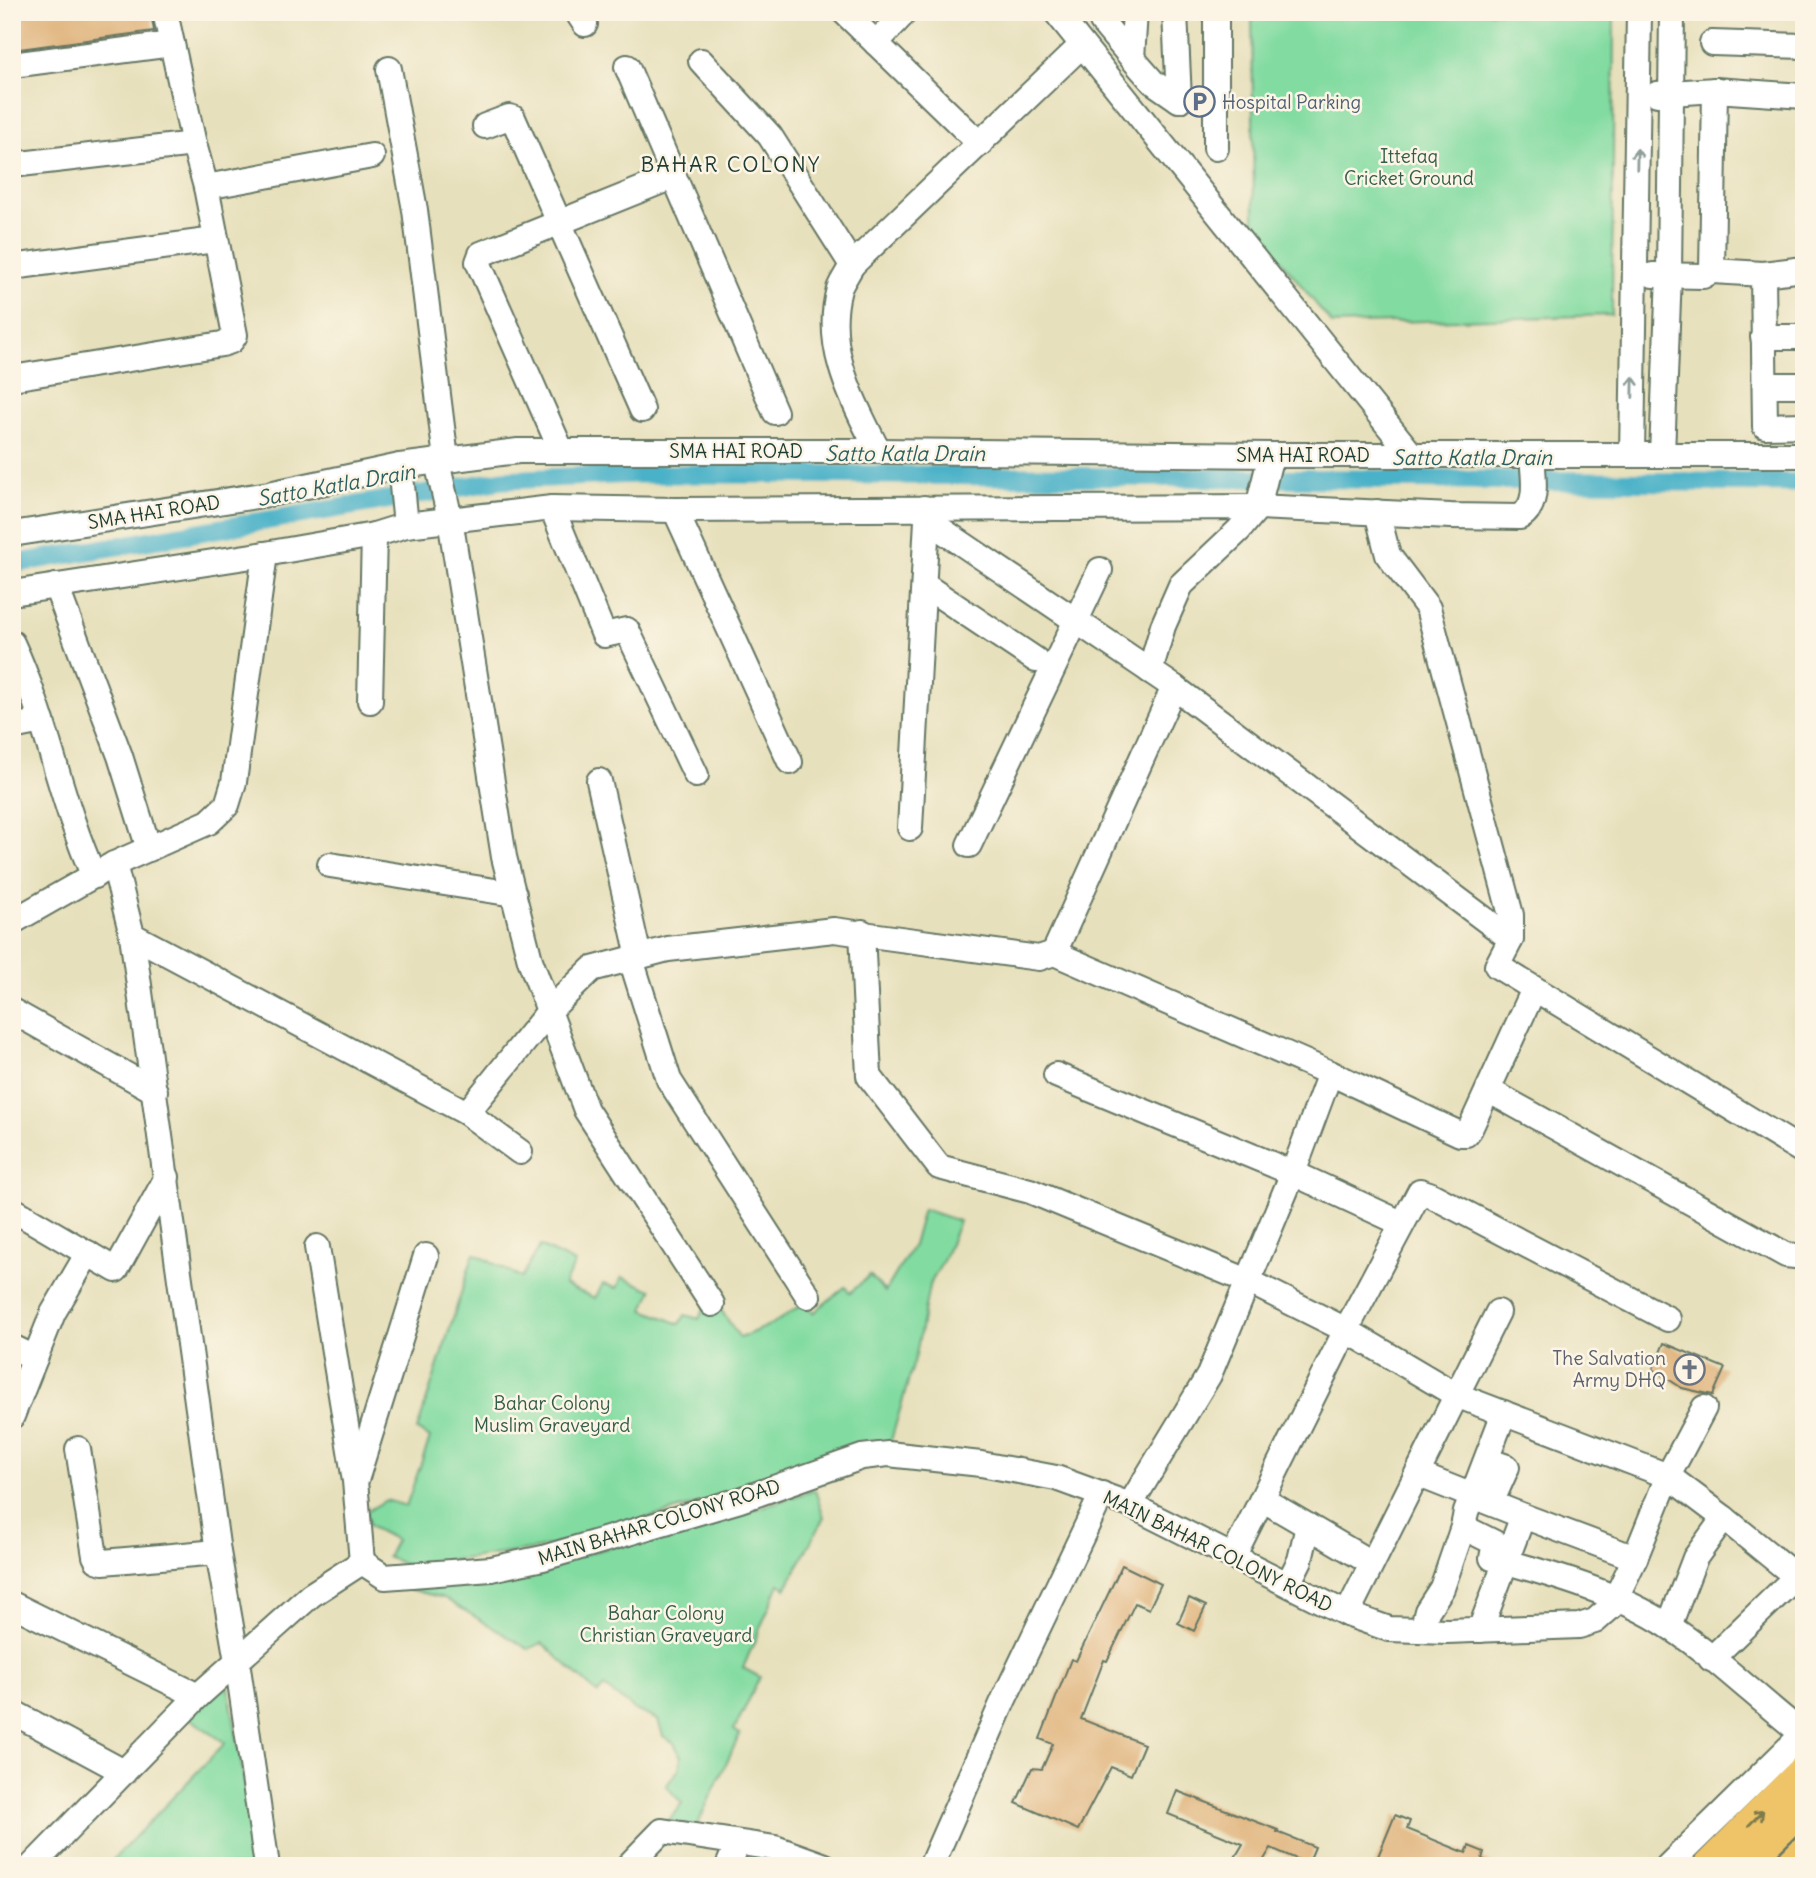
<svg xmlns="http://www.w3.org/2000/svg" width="1816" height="1878" font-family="Delius,sans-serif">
<rect width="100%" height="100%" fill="#fcf5e5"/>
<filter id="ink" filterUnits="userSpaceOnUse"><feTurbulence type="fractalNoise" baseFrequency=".0143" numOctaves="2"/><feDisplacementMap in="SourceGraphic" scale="14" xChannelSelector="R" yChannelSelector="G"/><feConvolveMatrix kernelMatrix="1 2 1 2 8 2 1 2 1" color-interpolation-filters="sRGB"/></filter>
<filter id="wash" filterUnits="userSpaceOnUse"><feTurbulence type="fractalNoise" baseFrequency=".00686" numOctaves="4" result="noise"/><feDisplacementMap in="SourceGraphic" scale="28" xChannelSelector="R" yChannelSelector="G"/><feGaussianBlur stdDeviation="1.57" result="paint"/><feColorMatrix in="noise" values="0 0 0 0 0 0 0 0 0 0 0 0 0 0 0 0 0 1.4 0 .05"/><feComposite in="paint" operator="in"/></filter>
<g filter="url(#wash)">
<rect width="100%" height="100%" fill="#e7e0bc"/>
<g fill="#82dba1" stroke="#508c6a" stroke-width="2">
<polygon points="1252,12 1614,12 1612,315 1332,324 1254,226"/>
<polygon points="923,1209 959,1221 943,1261 929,1286 916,1355 890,1444 862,1445 822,1456 715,1499 538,1549 408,1566 387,1557 396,1540 369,1526 366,1512 386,1500 406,1506 430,1438 417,1430 474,1253 521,1278 540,1246 575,1263 564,1285 595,1298 603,1284 617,1288 622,1277 652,1290 644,1310 680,1324 685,1315 699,1319 704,1308 721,1310 740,1338 774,1323 803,1304 813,1313 845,1287 850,1293 870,1275 885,1292 913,1245"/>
<polygon points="815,1490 824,1517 786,1588 779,1584 743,1668 760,1677 734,1730 740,1734 696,1827 668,1821 682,1803 666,1786 679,1769 681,1757 674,1743 663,1736 658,1720 637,1711 604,1687 598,1694 542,1643 528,1649 444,1598 408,1589 506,1576 665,1532 712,1523"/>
<polygon points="228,1683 258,1866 107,1866 225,1743 188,1717"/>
</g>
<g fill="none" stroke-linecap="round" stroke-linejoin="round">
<polyline stroke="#49b1c8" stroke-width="19" points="12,564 503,480 635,474 785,474 1804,483"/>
</g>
<g id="blocks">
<g fill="#dfb27a">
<polygon points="12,12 151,12 154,31 12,50"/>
<polygon points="1664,1343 1725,1368 1713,1395 1682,1388 1653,1369"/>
<polygon points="1122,1565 1161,1584 1149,1609 1135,1603 1107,1661 1104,1660 1081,1719 1144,1744 1131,1775 1111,1767 1078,1830 1016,1803 1032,1768 1042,1769 1053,1744 1040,1739 1071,1659 1076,1661"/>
<polygon points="1189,1598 1206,1606 1194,1631 1178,1623"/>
<polygon points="1177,1791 1278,1830 1277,1832 1315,1847 1308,1864 1271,1848 1260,1866 1230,1866 1243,1844 1168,1814"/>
<polygon points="1395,1815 1410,1821 1407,1829 1466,1853 1469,1846 1484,1852 1482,1859 1497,1866 1374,1866"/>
</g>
</g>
</g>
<g filter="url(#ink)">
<use href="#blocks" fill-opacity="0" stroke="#657664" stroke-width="2"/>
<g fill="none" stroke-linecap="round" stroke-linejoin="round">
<defs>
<g id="minor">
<polyline points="577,12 585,24"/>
<polyline points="844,12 980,144"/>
<polyline points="1056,12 1411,454"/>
<polyline points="1100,12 1102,22 1132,58 1135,12"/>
<polyline points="1175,12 1179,100"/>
<polyline points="876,43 905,12"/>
<polyline points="1712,43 1804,46"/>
<polyline points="1132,58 1153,82 1179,100"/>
<path d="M701 61 770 136 852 265C848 273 842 281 839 289 823 348 853 400 878 451"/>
<polyline points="12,65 172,44"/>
<polyline points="627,67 775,412"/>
<polyline points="389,69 415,210 446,459"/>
<polyline points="1715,90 1712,271 1763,274 1765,426 1804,425"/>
<polyline points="1657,94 1715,90 1804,96"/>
<polyline points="485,126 509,117 513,118 642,410"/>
<polyline points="1216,148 1216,12"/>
<polyline points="12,165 194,144"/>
<polyline points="206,187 372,156"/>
<polyline points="852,265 1082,45"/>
<polyline points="12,267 215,240"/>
<polyline points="1763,274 1804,269"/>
<polyline points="1653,275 1703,276 1712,271"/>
<polyline points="1763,337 1804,337"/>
<polyline points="12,378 222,344 231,341 235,335 206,187 194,144 165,12"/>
<polyline points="1765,385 1804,385"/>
<polyline points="561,450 478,262 481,254 672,177"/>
<polyline points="1662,454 1669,274 1672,12"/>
<polyline points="1632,455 1639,12"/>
<polyline points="437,462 450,519 504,857 530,960 586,1110 712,1304"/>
<polyline points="400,466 406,525"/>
<polyline points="552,508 604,635 627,630 696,775"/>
<polyline points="675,510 790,762"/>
<polyline points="1377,512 1388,555 1428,608 1511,915 1511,939 1497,966 1804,1152"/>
<polyline points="927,520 1174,687 1511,939"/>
<polyline points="12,534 269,494 400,466 518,451 878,451 1271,455 1804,455"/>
<polyline points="924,585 1036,660"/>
<polyline points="56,586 120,756 149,849"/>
<path d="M12 593 265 554 374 535 406 525 552 508 675 510 1258 507 1451 516 1520 517C1540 505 1533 476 1532 455"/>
<path d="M12 643C47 718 60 801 94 876"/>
<polyline points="1150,671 1163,626 1181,585 1239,530 1258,507 1271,455"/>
<polyline points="370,701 374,535"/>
<polyline points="12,727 42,721"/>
<polyline points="599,781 639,957"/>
<polyline points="910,828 927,520 924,508"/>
<polyline points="969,845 1100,570"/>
<polyline points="114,864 132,935 218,1552 237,1661 267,1866"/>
<polyline points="330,865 514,894"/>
<polyline points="12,922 114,864 209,822 227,805 234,782 265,554"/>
<polyline points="862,932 869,1076 939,1167 1030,1191 1248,1281 1346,1330 1456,1395 1668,1476 1724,1518 1804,1583"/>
<polyline points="132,935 467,1113 520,1152"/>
<polyline points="1054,953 1174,687"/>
<polyline points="631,959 669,1080 808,1296"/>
<polyline points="12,1011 155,1091"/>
<polyline points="1056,1075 1293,1173 1401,1223"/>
<polyline points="1488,1090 1786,1255 1804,1257"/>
<polyline points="467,1113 550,1010 592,969 668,949 834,930 1039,958 1054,953 1330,1073 1460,1134 1466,1134 1470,1129 1534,989"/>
<polyline points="12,1209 116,1270 167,1177"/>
<polyline points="317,1247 355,1481 362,1562"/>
<polyline points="12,1347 35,1358"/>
<polyline points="12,1416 53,1313 88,1253"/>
<polyline points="78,1449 95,1556 97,1560 103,1562 218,1552"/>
<polyline points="1487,1460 1507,1467 1491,1503"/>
<polyline points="1417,1474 1523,1516"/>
<polyline points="357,1477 426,1256"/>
<polyline points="1262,1499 1361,1557"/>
<polyline points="1130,1505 1209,1375 1293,1173 1330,1073"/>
<polyline points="1463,1527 1466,1512 1504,1413"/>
<polyline points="1233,1557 1346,1330 1420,1191 1429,1194 1668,1319"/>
<polyline points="1288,1584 1300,1560 1308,1526"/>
<polyline points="12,1604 198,1696 311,1595 362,1562 385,1577 491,1569 543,1558 740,1500 862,1457 888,1454 981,1464 1056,1478 1130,1505 1347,1614 1389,1629 1447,1631 1579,1626 1595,1621 1612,1606 1635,1558 1668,1476 1704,1408"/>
<polyline points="1347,1614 1498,1312"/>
<polyline points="1669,1626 1695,1558 1724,1518"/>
<path d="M1422 1630 1427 1611 1442 1588 1463 1527 1495 1543 1492 1558C1551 1574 1619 1593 1670 1627 1717 1658 1758 1699 1803 1734"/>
<polyline points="1480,1630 1523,1516 1635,1558"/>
<polyline points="1711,1659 1804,1569"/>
<polyline points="12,1715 20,1716 124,1772"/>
<polyline points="32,1866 198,1696"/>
<polyline points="628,1866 662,1831 775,1848 825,1866"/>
<polyline points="728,1866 738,1843"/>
<polyline points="931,1866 1004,1699 1102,1494"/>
<polyline points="1668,1866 1804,1733"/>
</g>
<g id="major">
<polyline points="1708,1866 1804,1770"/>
<polyline points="1742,1866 1804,1806"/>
<polyline points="1789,1866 1804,1851"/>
</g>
</defs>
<use href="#minor" stroke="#657664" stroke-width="28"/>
<use href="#major" stroke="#657664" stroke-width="33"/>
<use href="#minor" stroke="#fff" stroke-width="24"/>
<use href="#major" stroke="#efc469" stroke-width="30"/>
</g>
<defs><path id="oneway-shaft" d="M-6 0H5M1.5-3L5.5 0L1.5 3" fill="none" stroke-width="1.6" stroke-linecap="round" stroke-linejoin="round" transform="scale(1.75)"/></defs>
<g stroke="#8f9e9a">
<use href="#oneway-shaft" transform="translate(1637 159) rotate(-89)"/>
<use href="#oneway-shaft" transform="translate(1633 387) rotate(-89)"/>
</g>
<use stroke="#7d7a4c" href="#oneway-shaft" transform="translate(1756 1818) rotate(-45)"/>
</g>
<defs>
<symbol id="parking-ring" viewBox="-11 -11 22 22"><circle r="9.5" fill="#fcf5e5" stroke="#5c6f8a" stroke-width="1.5"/><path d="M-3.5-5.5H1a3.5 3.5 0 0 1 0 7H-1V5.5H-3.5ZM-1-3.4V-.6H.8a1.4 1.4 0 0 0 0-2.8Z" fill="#5c6f8a"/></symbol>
<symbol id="church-ring" viewBox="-11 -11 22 22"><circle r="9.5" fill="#fcf5e5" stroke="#6b7280" stroke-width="1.5"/><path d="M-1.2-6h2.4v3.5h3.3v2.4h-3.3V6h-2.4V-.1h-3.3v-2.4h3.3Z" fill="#6b7280"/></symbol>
</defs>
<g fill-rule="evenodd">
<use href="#parking-ring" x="1182" y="84" width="35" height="35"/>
<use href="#church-ring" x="1672" y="1352" width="35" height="35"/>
</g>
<g text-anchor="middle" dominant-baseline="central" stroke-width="5" stroke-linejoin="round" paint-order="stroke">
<g font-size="19" fill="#4e5e75" stroke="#fcf5e5" text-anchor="start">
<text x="1222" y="102">Hospital Parking</text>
</g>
<g font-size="19" fill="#335d4a" stroke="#fcf5e5">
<text x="1409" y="156">Ittefaq<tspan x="1409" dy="22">Cricket Ground</tspan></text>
<text x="552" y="1403">Bahar Colony<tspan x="552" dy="22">Muslim Graveyard</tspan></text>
<text x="666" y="1613">Bahar Colony<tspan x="666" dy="22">Christian Graveyard</tspan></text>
</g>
<g font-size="19" fill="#1f3d34" stroke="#fcf5e5">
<text x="736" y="451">SMA HAI ROAD</text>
<text x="1303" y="455">SMA HAI ROAD</text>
<text transform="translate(154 512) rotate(-9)">SMA HAI ROAD</text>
<text transform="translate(659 1522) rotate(-17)">MAIN BAHAR COLONY ROAD</text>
<text transform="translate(1218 1551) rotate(26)">MAIN BAHAR COLONY ROAD</text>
</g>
<g font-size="19" fill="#5b616d" stroke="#fcf5e5" text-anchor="end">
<text x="1666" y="1358">The Salvation<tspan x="1666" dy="22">Army DHQ</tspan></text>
</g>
<g font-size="21" letter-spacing="2" fill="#1f3d34" stroke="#fcf5e5">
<text x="731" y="164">BAHAR COLONY</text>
</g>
<g font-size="21" font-style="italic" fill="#2c6060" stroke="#fcf5e5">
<text x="905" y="453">Satto Katla Drain</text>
<text x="1472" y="457">Satto Katla Drain</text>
<text transform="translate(336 485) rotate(-10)">Satto Katla Drain</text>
</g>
</g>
<rect width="1816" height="1878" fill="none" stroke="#fcf5e5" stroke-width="42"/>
</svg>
